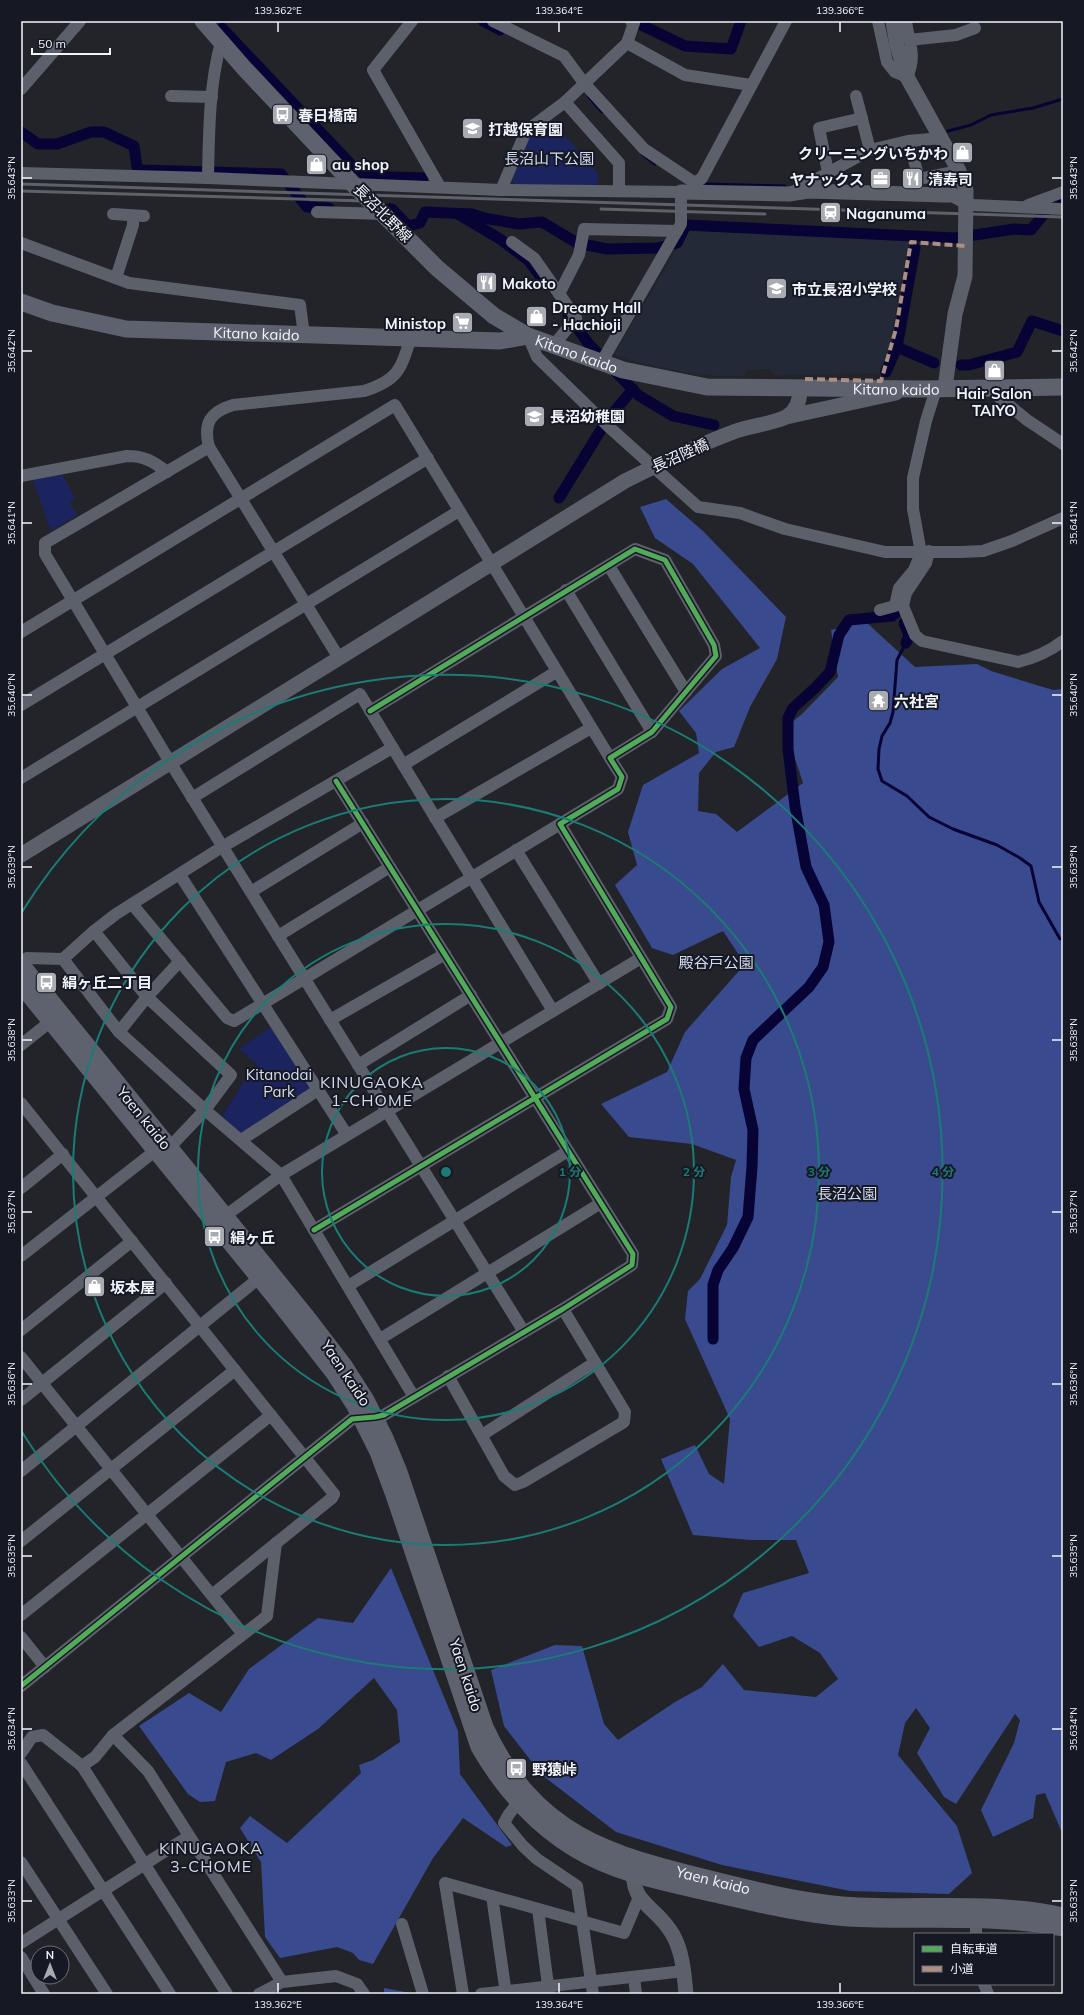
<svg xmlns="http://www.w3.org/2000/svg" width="1084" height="2015" font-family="Mulish,'Noto Sans JP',sans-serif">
<rect width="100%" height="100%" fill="#22242a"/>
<polygon fill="#242938" points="688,231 909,238 891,340 879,373 775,375 770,369 747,370 743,376 720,376 684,372 636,362 614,354"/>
<g fill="#1b245e">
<polygon points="552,121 597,172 598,185 515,184 512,178 530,135"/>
<polygon points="62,474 75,498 70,502 77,515 51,531 33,480"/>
<polygon points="275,1024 318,1090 241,1140 219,1121 244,1081 258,1065 239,1049"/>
</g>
<g fill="#3a4a8e">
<polygon points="666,499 703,531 786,617 777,659 750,707 734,747 716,752 699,773 698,811 716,814 737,832 803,783 785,728 802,714 838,677 831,630 866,622 915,667 977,664 991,671 1053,690 1063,689 1063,1835 1045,1793 1036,1795 1033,1818 993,1837 981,1810 1014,1743 1020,1720 1015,1714 956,1804 944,1797 917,1753 930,1728 916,1708 905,1723 898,1755 957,1826 972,1873 949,1894 850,1891 722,1865 616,1832 542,1775 504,1726 491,1670 555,1645 582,1646 604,1724 618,1740 675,1702 702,1687 723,1664 744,1690 816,1697 838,1679 820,1653 792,1636 759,1647 733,1616 743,1593 809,1573 796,1540 750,1540 693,1535 661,1459 695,1445 709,1474 724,1484 730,1419 685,1319 688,1291 700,1279 727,1225 731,1177 736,1160 692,1144 629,1137 601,1104 667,1072 685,1032 745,964 723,931 673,955 652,948 615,885 637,865 628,832 643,785 699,753 696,733 679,711 722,669 760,648 693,564 655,538 640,507"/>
<polygon points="391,1568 458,1731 460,1774 512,1845 506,1847 463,1818 433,1858 373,1964 359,1960 353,1953 337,1947 280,1958 265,1937 261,1862 240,1828 250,1816 287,1843 361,1773 359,1765 373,1760 400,1742 397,1710 374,1678 318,1729 271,1760 256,1753 226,1762 215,1801 200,1802 188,1794 139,1726 189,1693 221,1712 249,1669 318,1618 353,1623"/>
<polygon points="384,1988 416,1994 384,1994"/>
</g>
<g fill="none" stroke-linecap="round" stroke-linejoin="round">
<g stroke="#070335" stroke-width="3">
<polyline points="589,97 602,112"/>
<polyline points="948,131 971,125 991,115 1033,108 1063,99"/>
<polyline points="642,154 655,164"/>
<polyline points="706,184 785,186"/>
<polyline points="906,643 897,660 893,712 890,723 882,736 879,749 878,769 882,781 907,796 929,817 953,829 997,845 1020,858 1031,866 1039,902 1060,939"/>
</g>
<g stroke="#070335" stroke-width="11">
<polyline points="483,21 500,30"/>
<polyline points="633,21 685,46 731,49 741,21"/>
<polyline points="222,28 362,176 423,178"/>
<polyline points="21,132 38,144 57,144 91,132 104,132 134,146 137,167 140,170 281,174 307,207 329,208"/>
<polyline points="376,209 392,209 408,226 420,223 425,212 472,214 484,218 519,224 542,222 577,243 607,249 657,248 677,243 686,225 955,238 1014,229 1031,230 1055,200 1063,197"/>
<polyline points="458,214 500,239 528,260 543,280"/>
<polyline points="568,315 588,343 638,395 673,416 714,425"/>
<polyline points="897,347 934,363"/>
<polyline points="961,365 969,365 1017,352 1032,321 1063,331"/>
<polyline points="886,372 897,347 915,248"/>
<polyline points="559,498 607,420 633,389"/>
<polyline points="904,623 909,635 906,643"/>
<polyline points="713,1339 713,1285 718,1270 733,1248 748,1217 752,1167 753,1130 744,1089 746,1058 753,1040 809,987 823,967 829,942 824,905 806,867 795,806 788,749 788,718 793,708 815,688 830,672 839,635 849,620 892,616 899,610"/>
</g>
<g stroke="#5c606b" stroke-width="12">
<polyline points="412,21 373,70 440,187"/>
<polyline points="493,21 564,56 584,83 644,149 695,183"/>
<polyline points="631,21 634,23 627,43 685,75 751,85"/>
<path d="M878 21 887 62 895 72 907 77C917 55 909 44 906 21"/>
<polyline points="909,40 956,35 975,28"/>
<polyline points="21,89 80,21"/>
<polyline points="171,96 212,97"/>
<polyline points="856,96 870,150"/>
<polyline points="565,102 619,163 619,191"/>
<polyline points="909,141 919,179 959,171"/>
<polyline points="828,172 819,128 862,118"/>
<polyline points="21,173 208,178 501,190 681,192 681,224 601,363"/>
<path d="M208 178C209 132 209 86 221 42"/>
<polyline points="501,190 526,131 565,102 627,43"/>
<polyline points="695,192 695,183 702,178 786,21"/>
<polyline points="793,192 870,150 908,141 942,138"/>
<polyline points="966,202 973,205 1063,209"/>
<polyline points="1028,205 1063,192"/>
<polyline points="317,212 384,214"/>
<polyline points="113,214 144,216"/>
<polyline points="512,242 534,258 576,318 553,346"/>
<polyline points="21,243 129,283 300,305 304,335"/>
<polyline points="116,278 133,225 133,216"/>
<polyline points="559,294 579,255 584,229 677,231"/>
<polyline points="528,336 537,357 609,427 698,507 740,513 785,529 885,552 961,552 983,551 1012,541 1063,518"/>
<polyline points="997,388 999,397 1027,420 1063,444"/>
<polyline points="209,447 45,543 45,554 170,762 524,1332"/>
<path d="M21 476 127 456C144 456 153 461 167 472"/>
<path d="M929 551 926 563 906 593 903 606 915 635 922 641 1018 662C1034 658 1050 651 1063 641"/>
<polyline points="609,566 686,692"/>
<polyline points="566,590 652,732"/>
<polyline points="880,610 895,606 899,588 914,570 921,553 913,509 913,478 926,421 936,389"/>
<polyline points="21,632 395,405 610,758"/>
<path d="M339 658 209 447C203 423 210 412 233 405L364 391C396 381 402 370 410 339"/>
<polyline points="21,705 428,458"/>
<polyline points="403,765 556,672"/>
<polyline points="21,778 459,511"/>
<polyline points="192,798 360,694 553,1011"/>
<polyline points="435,818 591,728"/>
<polyline points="516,850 599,984"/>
<polyline points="180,875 347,1135"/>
<polyline points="251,892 363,823"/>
<polyline points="132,904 227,1018 234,1021 560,824"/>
<polyline points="94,931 116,914 222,847 392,748"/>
<polyline points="278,936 390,867"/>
<polyline points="63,959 94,931 147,997 231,1075 205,1110 169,1148"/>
<polyline points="21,962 27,958 63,959 119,1032 205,1110 281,1175 414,1397"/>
<polyline points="330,1020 445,954"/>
<polyline points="119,1032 147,997 180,961"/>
<polyline points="21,1045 51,1021"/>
<polyline points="358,1065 471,995"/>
<polyline points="21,1103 334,1494"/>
<polyline points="241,1140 318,1090"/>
<polyline points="21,1188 63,1154"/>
<polyline points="225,1216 281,1175 641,958"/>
<polyline points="314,1230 667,1019 671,1007 560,824 618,789 622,777 610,758 652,732 716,656 714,645 665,560 635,549 370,711"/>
<polyline points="21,1256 155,1151"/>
<polyline points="348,1286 568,1151"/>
<polyline points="21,1330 132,1241"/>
<polyline points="380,1339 601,1203"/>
<polyline points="21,1357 242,1633"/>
<polyline points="448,1376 504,1476 515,1485 523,1482 624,1422 625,1412 563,1309"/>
<polyline points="21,1400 166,1283"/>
<polyline points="482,1435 594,1363"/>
<polyline points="21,1471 264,1274"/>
<polyline points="21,1541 235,1370"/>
<polyline points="276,1543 267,1616 113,1735 148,1771 282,1982"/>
<polyline points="212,1595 332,1498 334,1494"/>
<polyline points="21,1615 271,1415"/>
<polyline points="21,1637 45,1667"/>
<polyline points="21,1686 352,1419 375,1417 384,1415 563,1309 632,1265 633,1254 336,781"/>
<polyline points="21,1753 32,1737 43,1735 82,1766 227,1994"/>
<polyline points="21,1763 170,1994"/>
<polyline points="82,1766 95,1757 113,1735"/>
<polyline points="518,1803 509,1814 504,1823 523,1846 537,1859 577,1886 593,1994"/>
<polyline points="21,1862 107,1994"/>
<polyline points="492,1896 506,1994"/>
<polyline points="538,1909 549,1993"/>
<polyline points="976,1919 976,1934"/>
<polyline points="402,1924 423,1994"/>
<polyline points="21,1943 189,1836"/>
<polyline points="21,1957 44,1994"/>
<polyline points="634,1977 636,1994"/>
<polyline points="984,1984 988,1994"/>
<polyline points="259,1994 282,1982 336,1976 357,1984 364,1994"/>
<polyline points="463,1994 445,1883 624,1933 639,1897"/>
<polyline points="481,1994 684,1971"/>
</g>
<g stroke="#5c606b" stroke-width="15">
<polyline points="893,21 897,46 907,77 959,171 966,190 965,276 955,314 945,388"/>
<polyline points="681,192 789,194 808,191 944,195 953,195 966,202"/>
<polyline points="786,417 896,393"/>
<path d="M21 855 625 481C661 463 698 445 736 431 750 426 775 423 786 417 797 411 800 400 800 389"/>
<path d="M634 1864C629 1906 655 1903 673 1935 683 1953 684 1974 686 1994"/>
</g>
<g stroke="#5e626f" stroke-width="17">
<polyline points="203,21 244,68 353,184 437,268 494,316 528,336"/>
<path id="s1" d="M21 302 52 313 126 329 500 341 528 336 623 370 707 387 921 389 1063 387"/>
<path id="s2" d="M21 964 306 1316 345 1367 366 1400 385 1438 399 1472 485 1727C537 1839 613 1855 722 1882 767 1893 811 1904 858 1906 926 1909 995 1901 1063 1916"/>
<path d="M21 985 273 1295 334 1373 355 1406 378 1452 394 1495 479 1747C511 1802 554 1846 615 1868 647 1880 682 1886 715 1894 759 1904 803 1915 848 1918 920 1922 991 1914 1063 1928"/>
</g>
<g stroke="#5e6169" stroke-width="3">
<polyline points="21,184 1063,217"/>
<polyline points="21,191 365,201"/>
<polyline points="601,209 765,214"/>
</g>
<polyline stroke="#ac8f84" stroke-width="4" stroke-dasharray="8 4" stroke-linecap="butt" points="805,379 881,381 896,329 911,242 966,246"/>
<defs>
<g id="cycleway">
<polyline points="314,1230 667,1019 671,1007 560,824 618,789 622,777 610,758 652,732 716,656 714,645 665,560 635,549 370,711"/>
<polyline points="21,1686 352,1419 375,1417 384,1415 563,1309 632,1265 633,1254 336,781"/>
</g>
</defs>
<use href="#cycleway" stroke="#161923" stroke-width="8"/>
<use href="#cycleway" stroke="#51ab58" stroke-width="5"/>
</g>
<path fill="none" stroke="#f2f4fc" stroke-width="1.5" d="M278 22V32M559 22V32M840 22V32M22 178H32M1052 178H1062M22 351H32M1052 351H1062M22 523H32M1052 523H1062M22 695H32M1052 695H1062M22 867H32M1052 867H1062M22 1040H32M1052 1040H1062M22 1212H32M1052 1212H1062M22 1384H32M1052 1384H1062M22 1556H32M1052 1556H1062M22 1729H32M1052 1729H1062M22 1901H32M1052 1901H1062M278 1983V1993M559 1983V1993M840 1983V1993"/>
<g fill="none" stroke="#1a7c75" stroke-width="2">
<circle cx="446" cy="1172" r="124"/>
<circle cx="446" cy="1172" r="248"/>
<circle cx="446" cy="1172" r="373"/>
<path d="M22 912A497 497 0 1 1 22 1432"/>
</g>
<defs>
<symbol id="bus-square" viewBox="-11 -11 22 22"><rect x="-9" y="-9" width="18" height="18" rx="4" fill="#a9abb2" stroke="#161923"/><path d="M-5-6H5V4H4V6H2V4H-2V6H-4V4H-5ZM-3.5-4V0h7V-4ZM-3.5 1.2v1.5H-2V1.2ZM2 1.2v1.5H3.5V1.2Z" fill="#fff"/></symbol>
<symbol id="school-square" viewBox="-11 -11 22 22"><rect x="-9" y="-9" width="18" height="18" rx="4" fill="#a9abb2" stroke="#161923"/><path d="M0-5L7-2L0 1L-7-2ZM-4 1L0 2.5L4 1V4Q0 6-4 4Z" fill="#fff"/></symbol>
<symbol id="shop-square" viewBox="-11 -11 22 22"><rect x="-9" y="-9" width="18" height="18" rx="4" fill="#a9abb2" stroke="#161923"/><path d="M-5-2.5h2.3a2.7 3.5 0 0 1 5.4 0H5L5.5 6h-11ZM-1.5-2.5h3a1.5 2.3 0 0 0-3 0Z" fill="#fff"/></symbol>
<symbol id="office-square" viewBox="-11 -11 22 22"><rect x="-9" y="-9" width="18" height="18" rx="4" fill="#a9abb2" stroke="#161923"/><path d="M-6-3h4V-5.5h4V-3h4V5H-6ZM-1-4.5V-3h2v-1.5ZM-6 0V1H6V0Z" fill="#fff"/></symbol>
<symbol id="restaurant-square" viewBox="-11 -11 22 22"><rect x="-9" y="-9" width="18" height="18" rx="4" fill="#a9abb2" stroke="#161923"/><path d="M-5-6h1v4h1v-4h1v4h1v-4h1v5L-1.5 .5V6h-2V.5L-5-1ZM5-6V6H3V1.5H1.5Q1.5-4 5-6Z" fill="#fff"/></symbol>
<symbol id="station-square" viewBox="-11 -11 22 22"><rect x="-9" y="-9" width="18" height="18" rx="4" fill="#a9abb2" stroke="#161923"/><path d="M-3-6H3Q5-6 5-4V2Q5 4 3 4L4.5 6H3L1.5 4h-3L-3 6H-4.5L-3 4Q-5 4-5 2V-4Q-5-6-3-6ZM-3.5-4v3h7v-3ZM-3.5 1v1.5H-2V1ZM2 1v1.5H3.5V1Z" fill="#fff"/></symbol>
<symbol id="supermarket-square" viewBox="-11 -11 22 22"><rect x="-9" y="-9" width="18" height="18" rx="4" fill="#a9abb2" stroke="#161923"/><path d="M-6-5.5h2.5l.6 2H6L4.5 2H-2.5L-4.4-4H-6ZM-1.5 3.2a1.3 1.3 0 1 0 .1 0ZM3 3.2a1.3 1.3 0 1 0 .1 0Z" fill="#fff"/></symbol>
<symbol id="temple-square" viewBox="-11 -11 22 22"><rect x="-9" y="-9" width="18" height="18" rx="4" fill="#a9abb2" stroke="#161923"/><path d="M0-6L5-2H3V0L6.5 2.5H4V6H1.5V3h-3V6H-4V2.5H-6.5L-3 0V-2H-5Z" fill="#fff"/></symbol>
</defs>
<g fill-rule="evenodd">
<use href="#bus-square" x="270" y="102" width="25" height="25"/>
<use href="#school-square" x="460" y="116" width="25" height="25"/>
<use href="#shop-square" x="950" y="140" width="25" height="25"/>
<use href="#shop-square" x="304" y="152" width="25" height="25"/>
<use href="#office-square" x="868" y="166" width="25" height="25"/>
<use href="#restaurant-square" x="900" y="166" width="25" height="25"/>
<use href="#station-square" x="818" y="200" width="25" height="25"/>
<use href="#restaurant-square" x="474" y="270" width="25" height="25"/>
<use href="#school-square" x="764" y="276" width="25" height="25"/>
<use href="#shop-square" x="524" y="304" width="25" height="25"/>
<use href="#supermarket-square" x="450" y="310" width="25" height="25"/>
<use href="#shop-square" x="982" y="358" width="25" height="25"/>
<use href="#school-square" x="522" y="404" width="25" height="25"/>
<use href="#temple-square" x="866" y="688" width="25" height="25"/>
<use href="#bus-square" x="34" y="970" width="25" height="25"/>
<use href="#bus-square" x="202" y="1224" width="25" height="25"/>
<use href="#shop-square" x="82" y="1274" width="25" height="25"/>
<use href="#bus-square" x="504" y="1756" width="25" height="25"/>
</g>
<g text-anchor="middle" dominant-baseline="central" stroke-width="4" stroke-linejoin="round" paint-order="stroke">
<g font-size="15" font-weight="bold" fill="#f2f4fc" stroke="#161923" text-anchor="start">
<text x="298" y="115">春日橋南</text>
<text x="488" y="129">打越保育園</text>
<text x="948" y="153" text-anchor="end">クリーニングいちかわ</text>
<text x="332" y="164">au shop</text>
<text x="864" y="179" text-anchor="end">ヤナックス</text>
<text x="928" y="179">清寿司</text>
<text x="846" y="213">Naganuma</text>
<text x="502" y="283">Makoto</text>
<text x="792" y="289">市立長沼小学校</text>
<text x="552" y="307">Dreamy Hall<tspan x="552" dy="17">- Hachioji</tspan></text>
<text x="446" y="323" text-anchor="end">Ministop</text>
<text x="994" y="393" text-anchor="middle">Hair Salon<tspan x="994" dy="17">TAIYO</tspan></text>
<text x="550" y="416">長沼幼稚園</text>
<text x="894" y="701">六社宮</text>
<text x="62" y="982">絹ヶ丘二丁目</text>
<text x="230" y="1237">絹ヶ丘</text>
<text x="110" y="1287">坂本屋</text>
<text x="532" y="1769">野猿峠</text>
</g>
<g font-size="15" fill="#d4dcf2" stroke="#161923">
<text x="549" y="158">長沼山下公園</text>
<text x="716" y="962">殿谷戸公園</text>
<text x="279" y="1074">Kitanodai<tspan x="279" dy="17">Park</tspan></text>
<text x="847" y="1193">長沼公園</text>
</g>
<g font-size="15" fill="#f2f4fc" stroke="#161923">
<text transform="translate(383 213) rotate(45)">長沼北野線</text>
<text stroke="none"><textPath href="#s1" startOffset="239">Kitano kaido</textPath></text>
<text stroke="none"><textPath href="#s1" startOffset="563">Kitano kaido</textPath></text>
<text stroke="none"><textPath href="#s1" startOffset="887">Kitano kaido</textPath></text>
<text transform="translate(680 455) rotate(-24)">長沼陸橋</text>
<text transform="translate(144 1118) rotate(51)">Yaen kaido</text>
<text transform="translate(346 1373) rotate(56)">Yaen kaido</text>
<text transform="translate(466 1675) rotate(72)">Yaen kaido</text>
<text stroke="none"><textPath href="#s2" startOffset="1192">Yaen kaido</textPath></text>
</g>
<g font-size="16" letter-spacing="1" fill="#d5dae9" stroke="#161923">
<text x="372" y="1082">KINUGAOKA<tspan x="372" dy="18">1-CHOME</tspan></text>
<text x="211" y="1848">KINUGAOKA<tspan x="211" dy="18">3-CHOME</tspan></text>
</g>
</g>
<circle cx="446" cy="1172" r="6" fill="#1a7c75" stroke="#161923" stroke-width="2"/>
<g font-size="12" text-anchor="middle" font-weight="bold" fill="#1a7c75" stroke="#161923" stroke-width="4" stroke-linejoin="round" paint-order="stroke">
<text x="570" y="1176">1 分</text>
<text x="694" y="1176">2 分</text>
<text x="819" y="1176">3 分</text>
<text x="943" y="1176">4 分</text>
</g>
<rect width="1084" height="2015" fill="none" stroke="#161923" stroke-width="44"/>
<rect x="914" y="1933" width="140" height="52" fill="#161923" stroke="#6e717a"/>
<rect x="922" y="1946" width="20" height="6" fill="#51ab58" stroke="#6e717a"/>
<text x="950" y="1953" font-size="12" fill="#f2f4fc">自転車道</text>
<rect x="922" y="1966" width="20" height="6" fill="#ac8f84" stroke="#6e717a"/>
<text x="950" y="1973" font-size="12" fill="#f2f4fc">小道</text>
<g transform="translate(50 1965)"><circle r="19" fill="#161923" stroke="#6e717a"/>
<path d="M0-3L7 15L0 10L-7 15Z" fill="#a9abb2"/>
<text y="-6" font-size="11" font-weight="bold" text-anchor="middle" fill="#f2f4fc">N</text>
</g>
<path d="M32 48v6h78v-6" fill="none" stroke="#f2f4fc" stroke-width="2"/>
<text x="38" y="48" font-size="12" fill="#f2f4fc" stroke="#161923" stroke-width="3" paint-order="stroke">50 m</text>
<rect x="22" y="22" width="1040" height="1971" fill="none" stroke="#f2f4fc" stroke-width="1.5"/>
<g font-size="10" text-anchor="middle" fill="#f2f4fc">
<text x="278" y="14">139.362°E</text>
<text x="559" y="14">139.364°E</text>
<text x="840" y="14">139.366°E</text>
<text transform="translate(11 178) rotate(-90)" y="4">35.643°N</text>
<text transform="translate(1073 178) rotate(-90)" y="4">35.643°N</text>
<text transform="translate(11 351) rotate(-90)" y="4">35.642°N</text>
<text transform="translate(1073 351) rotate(-90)" y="4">35.642°N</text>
<text transform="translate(11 523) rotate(-90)" y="4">35.641°N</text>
<text transform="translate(1073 523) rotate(-90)" y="4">35.641°N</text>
<text transform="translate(11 695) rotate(-90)" y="4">35.640°N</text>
<text transform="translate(1073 695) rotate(-90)" y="4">35.640°N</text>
<text transform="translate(11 867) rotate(-90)" y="4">35.639°N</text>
<text transform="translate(1073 867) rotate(-90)" y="4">35.639°N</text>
<text transform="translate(11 1040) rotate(-90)" y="4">35.638°N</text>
<text transform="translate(1073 1040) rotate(-90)" y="4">35.638°N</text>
<text transform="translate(11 1212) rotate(-90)" y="4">35.637°N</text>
<text transform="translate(1073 1212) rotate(-90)" y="4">35.637°N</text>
<text transform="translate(11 1384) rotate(-90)" y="4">35.636°N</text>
<text transform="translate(1073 1384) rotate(-90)" y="4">35.636°N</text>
<text transform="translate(11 1556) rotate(-90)" y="4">35.635°N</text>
<text transform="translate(1073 1556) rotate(-90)" y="4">35.635°N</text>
<text transform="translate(11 1729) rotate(-90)" y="4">35.634°N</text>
<text transform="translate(1073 1729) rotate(-90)" y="4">35.634°N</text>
<text transform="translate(11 1901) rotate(-90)" y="4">35.633°N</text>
<text transform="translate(1073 1901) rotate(-90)" y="4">35.633°N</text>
<text x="278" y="2008">139.362°E</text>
<text x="559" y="2008">139.364°E</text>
<text x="840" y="2008">139.366°E</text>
</g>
</svg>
